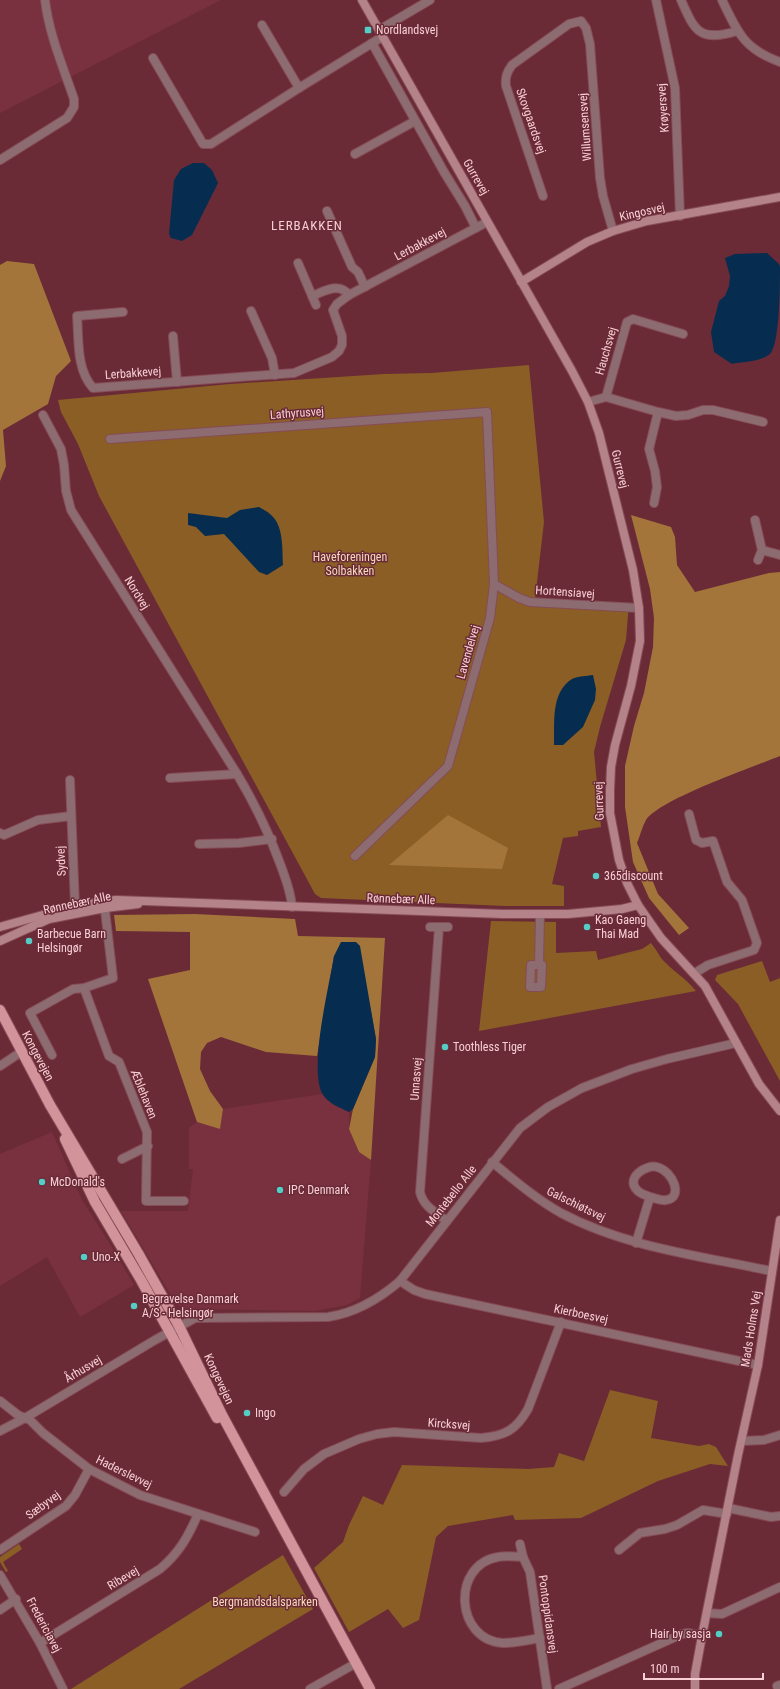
<svg xmlns="http://www.w3.org/2000/svg" width="780" height="1689" font-family="'Roboto Condensed',sans-serif">
<rect width="100%" height="100%" fill="#6a2b37"/>
<g fill="#79313f">
<polygon points="0,0 221,0 0,113"/>
<polygon points="322,1094 332,1104 349,1112 349,1129 359,1152 371,1160 360,1298 347,1305 314,1311 188,1309 180,1307 175,1302 121,1211 188,1211 193,1169 189,1169 189,1128 197,1122 220,1129 223,1109"/>
<polygon points="52,1132 82,1200 110,1244 134,1285 80,1317 47,1257 0,1286 0,1154"/>
</g>
<g fill="#8a5e25">
<polygon points="529,365 544,522 535,599 629,603 626,640 600,727 594,752 601,827 578,831 578,836 563,838 552,884 564,886 564,906 505,906 321,898 315,894 99,496 78,444 61,412 58,400 230,384 384,374 432,373"/>
<path d="M491 921 556 922V953L596 951 598 960 642 949 651 943C655 948 658 953 661 958 672 971 686 978 696 991L479 1031Z"/>
<polygon points="762,961 770,982 780,978 780,1081 738,1004 715,980 717,975"/>
<polygon points="610,1390 658,1401 651,1438 699,1446 709,1444 716,1447 728,1466 710,1464 658,1481 581,1518 515,1520 513,1515 448,1526 436,1537 419,1620 403,1628 388,1609 349,1632 314,1568 343,1542 349,1525 363,1496 383,1505 402,1465 528,1469 554,1467 559,1453 584,1461"/>
<polygon points="19,1544 22,1549 3,1562 8,1571 6,1572 0,1562 0,1557"/>
<polygon points="283,1555 313,1609 179,1689 71,1689"/>
</g>
<g fill="#a3753b">
<polygon points="7,261 34,264 71,361 56,376 48,404 3,430 6,466 0,481 0,265"/>
<path d="M631 515 671 527 675 537 677 565 695 592 769 573 780 572V756C753 767 660 799 646 820 642 827 640 836 637 843L658 894 689 928 679 935 649 898 633 862 625 807V766L634 726 644 693 653 647 654 618 650 589Z"/>
<polygon points="448,815 508,848 502,869 389,865"/>
<polygon points="195,914 295,919 298,936 385,938 371,1160 359,1152 349,1129 353,1109 375,1057 376,1039 369,1001 334,956 317,1056 266,1052 221,1037 207,1043 201,1052 200,1069 210,1091 223,1109 220,1129 197,1122 148,979 190,970 190,932 116,931 114,915"/>
</g>
<g fill="#062d50">
<polygon points="193,163 204,163 212,170 218,183 192,235 182,241 171,238 169,234 174,180 181,169"/>
<path d="M767 253 779 264 780 267C780 283 780 344 770 354 760 362 743 362 732 364L714 352 711 332 719 301 725 296 729 286 730 276 725 258 735 254Z"/>
<path d="M259 507C262 509 267 511 270 514 284 525 282 548 283 565L267 575 259 572 224 534 205 536 196 527 188 525V513L227 518 240 510Z"/>
<path d="M593 675 596 689 595 700 583 727 563 745H554C555 724 550 693 572 679 578 676 587 676 593 675Z"/>
<path d="M341 942H356L360 946 376 1039 375 1057 353 1109 349 1112C339 1107 327 1103 322 1093 309 1066 329 987 334 956Z"/>
</g>
<g fill="none" stroke-linecap="round" stroke-linejoin="round">
<defs>
<g id="street">
<polyline points="656,0 675,88 680,216"/>
<path d="M681 0C695 32 700 42 737 31"/>
<path d="M722 0C738 33 744 49 780 62"/>
<polyline points="262,25 299,88"/>
<polyline points="379,30 430,0"/>
<polyline points="372,43 444,172 465,206 476,228"/>
<polyline points="153,58 203,144 211,144 299,88 382,37"/>
<polyline points="355,154 415,121"/>
<path d="M0 160 67 118 74 107V99C63 67 49 34 45 0"/>
<path d="M543 196 506 86C505 77 507 72 512 65L569 24 581 21 586 28 590 44 600 178 603 196 613 231"/>
<polyline points="327,211 352,267 358,272 365,287"/>
<polyline points="298,263 316,305"/>
<path d="M312 296C325 291 339 282 349 295"/>
<polyline points="251,311 272,358 275,375"/>
<path d="M123 312 77 316C79 340 76 369 93 388L294 373 332 357 339 351 342 345V336L333 310 337 304 349 295 487 222"/>
<polyline points="173,336 177,382"/>
<polyline points="606,397 627,322 633,319 683,334"/>
<polyline points="588,402 606,397 658,412 676,416 688,415 703,410 713,410 763,422"/>
<path d="M43 415 61 449 64 465 66 491 71 510 237 774C255 804 269 833 281 866 286 880 291 892 292 907"/>
<polyline points="110,439 487,412 494,584 490,618 448,766 355,856"/>
<polyline points="654,503 657,487 655,471 649,449 658,412"/>
<polyline points="755,520 762,550 758,560"/>
<polyline points="762,550 780,555"/>
<polyline points="494,584 519,598 530,602 639,608"/>
<polyline points="170,778 237,774"/>
<polyline points="70,780 75,906"/>
<polyline points="689,814 696,840 702,843 713,841 727,882 742,900 757,943 754,950 708,965 695,973"/>
<polyline points="0,833 4,835 38,820 71,816"/>
<polyline points="199,844 239,843 272,839"/>
<polyline points="430,927 448,927"/>
<path d="M439 927 420 1192C423 1206 435 1212 447 1221"/>
<polyline points="539,965 531,965 530,987 541,987 542,965 539,965 540,915"/>
<polyline points="84,988 109,1056 119,1062 147,1132 146,1201 184,1201"/>
<polyline points="52,1055 30,1013 73,989 84,988 113,978 104,902"/>
<polyline points="0,1066 21,1052"/>
<polyline points="122,1159 148,1146"/>
<path d="M492 1162C514 1180 536 1199 561 1213 625 1247 701 1256 771 1271"/>
<path d="M636 1243 650 1197C655 1198 661 1201 666 1200 684 1198 673 1171 657 1167 646 1164 625 1178 637 1190 640 1194 646 1195 650 1197"/>
<polyline points="400,1281 414,1290 425,1294 758,1365"/>
<polyline points="0,1401 18,1415 30,1420 43,1433 89,1469 140,1495 255,1532"/>
<path d="M0 1431 25 1418 155 1340 195 1318 328 1317C355 1313 379 1299 400 1281L520 1128 548 1107 582 1088 632 1069 667 1059 736 1043"/>
<polyline points="742,1441 764,1440 780,1435"/>
<path d="M284 1492 304 1469 324 1454 359 1439 377 1434 394 1432 481 1438C505 1436 516 1430 528 1409L561 1322"/>
<polyline points="728,1508 771,1517 780,1516"/>
<polyline points="520,1544 523,1557 530,1572 547,1689"/>
<polyline points="0,1550 66,1506 75,1495 89,1469"/>
<polyline points="619,1550 640,1533 665,1529 677,1525 703,1510 727,1514"/>
<path d="M523 1557C515 1557 506 1555 498 1557 451 1565 455 1640 503 1643 515 1643 528 1640 540 1638"/>
<polyline points="0,1575 40,1643 63,1689"/>
<polyline points="0,1610 16,1599"/>
<polyline points="707,1613 722,1614 780,1587"/>
<path d="M40 1643 160 1569C179 1553 188 1537 198 1514"/>
<polyline points="777,1686 780,1685"/>
<polyline points="310,1689 351,1666 357,1664"/>
<polyline points="559,1689 682,1634 688,1633 702,1636"/>
</g>
<g id="secondary">
<polyline points="362,0 572,371 588,402 599,433 633,570 639,608 640,641 631,686 615,745 611,767 610,790 610,813 619,860 627,883 638,905 661,938 705,986 759,1084 780,1111"/>
<polyline points="521,282 587,242 613,231 647,221 780,197"/>
<polyline points="0,927 75,906 116,900 503,914 568,914 622,909 638,905"/>
<polyline points="0,941 49,919 105,908 138,904"/>
<polyline points="695,1689 695,1674 702,1636 738,1455 758,1365 780,1220"/>
</g>
<g id="primary">
<polyline points="0,1010 50,1105 138,1253 179,1326 222,1415 370,1689"/>
<polyline points="65,1139 95,1202 141,1280 217,1418"/>
</g>
</defs>
<use href="#street" stroke="#864c56" stroke-width="10"/>
<use href="#secondary" stroke="#864c56" stroke-width="10"/>
<use href="#primary" stroke="#864c56" stroke-width="12"/>
<use href="#street" stroke="#8c6c70" stroke-width="8"/>
<use href="#secondary" stroke="#b48289" stroke-width="8"/>
<use href="#primary" stroke="#d3939b" stroke-width="10"/>
</g>
<g fill="#54cdc7" stroke="#6a2b37" stroke-width="1.5">
<rect x="364" y="26" width="8" height="8" rx="2"/>
<circle cx="596" cy="876" r="4"/>
<circle cx="587" cy="927" r="4"/>
<circle cx="29" cy="941" r="4"/>
<circle cx="445" cy="1047" r="4"/>
<circle cx="42" cy="1182" r="4"/>
<circle cx="280" cy="1190" r="4"/>
<circle cx="84" cy="1257" r="4"/>
<circle cx="134" cy="1306" r="4"/>
<circle cx="247" cy="1413" r="4"/>
<circle cx="719" cy="1634" r="4"/>
</g>
<g text-anchor="middle" dominant-baseline="central" stroke-width="3" stroke-linejoin="round" paint-order="stroke">
<g font-size="12" fill="#f8cfd4" stroke="#6a2b37" text-anchor="start">
<text x="376" y="30">Nordlandsvej</text>
<text x="604" y="876">365discount</text>
<text x="595" y="920">Kao Gaeng<tspan x="595" dy="14">Thai Mad</tspan></text>
<text x="37" y="934">Barbecue Barn<tspan x="37" dy="14">Helsingør</tspan></text>
<text x="453" y="1047">Toothless Tiger</text>
<text x="50" y="1182">McDonald's</text>
<text x="288" y="1190">IPC Denmark</text>
<text x="92" y="1257">Uno-X</text>
<text x="142" y="1299">Begravelse Danmark<tspan x="142" dy="14">A/S - Helsingør</tspan></text>
<text x="255" y="1413">Ingo</text>
<text x="711" y="1634" text-anchor="end">Hair by sasja</text>
</g>
<g font-size="12" fill="#f8cfd4" stroke="#6a2b37">
<text transform="translate(663 108) rotate(-94)">Krøyersvej</text>
<text transform="translate(531 121) rotate(71)">Skovgaardsvej</text>
<text transform="translate(585 127) rotate(-94)">Willumsensvej</text>
<text transform="translate(476 177) rotate(60)">Gurrevej</text>
<text transform="translate(642 212) rotate(-13)">Kingosvej</text>
<text transform="translate(420 244) rotate(-28)">Lerbakkevej</text>
<text transform="translate(606 351) rotate(-74)">Hauchsvej</text>
<text transform="translate(133 373) rotate(-4)">Lerbakkevej</text>
<text transform="translate(297 413) rotate(-4)">Lathyrusvej</text>
<text transform="translate(620 469) rotate(76)">Gurrevej</text>
<text transform="translate(565 592) rotate(4)">Hortensiavej</text>
<text transform="translate(137 593) rotate(58)">Nordvej</text>
<text transform="translate(468 652) rotate(-74)">Lavendelvej</text>
<text transform="translate(599 801) rotate(-92)">Gurrevej</text>
<text transform="translate(61 861) rotate(-93)">Sydvej</text>
<text transform="translate(401 899) rotate(2)">Rønnebær Alle</text>
<text transform="translate(77 903) rotate(-12)">Rønnebær Alle</text>
<text transform="translate(38 1056) rotate(62)">Kongevejen</text>
<text transform="translate(416 1079) rotate(-86)">Unnasvej</text>
<text transform="translate(144 1094) rotate(68)">Æblehaven</text>
<text transform="translate(451 1196) rotate(-52)">Montebello Alle</text>
<text transform="translate(576 1204) rotate(26)">Galschiøtsvej</text>
<text transform="translate(581 1314) rotate(12)">Kierboesvej</text>
<text transform="translate(751 1329) rotate(-81)">Mads Holms Vej</text>
<text transform="translate(83 1369) rotate(-31)">Århusvej</text>
<text transform="translate(219 1379) rotate(65)">Kongevejen</text>
<text transform="translate(449 1424) rotate(4)">Kircksvej</text>
<text transform="translate(124 1472) rotate(26)">Haderslevvej</text>
<text transform="translate(43 1505) rotate(-36)">Sæbyvej</text>
<text transform="translate(123 1578) rotate(-31)">Ribevej</text>
<text transform="translate(548 1614) rotate(82)">Pontoppidansvej</text>
<text transform="translate(44 1625) rotate(62)">Fredericiavej</text>
</g>
<g font-size="12" fill="#f5dabb" stroke="#6a2b37">
<text x="350" y="557">Haveforeningen<tspan x="350" dy="14">Solbakken</tspan></text>
<text x="265" y="1602">Bergmandsdalsparken</text>
</g>
<g font-size="13" letter-spacing="1" fill="#f8cfd4" stroke="#6a2b37">
<text x="307" y="225">LERBAKKEN</text>
</g>
</g>
<path d="M644 1673v6h119v-6" fill="none" stroke="#f8cfd4" stroke-width="2"/>
<text x="650" y="1673" font-size="12" fill="#f8cfd4" stroke="#6a2b37" stroke-width="3" paint-order="stroke">100 m</text>
</svg>
